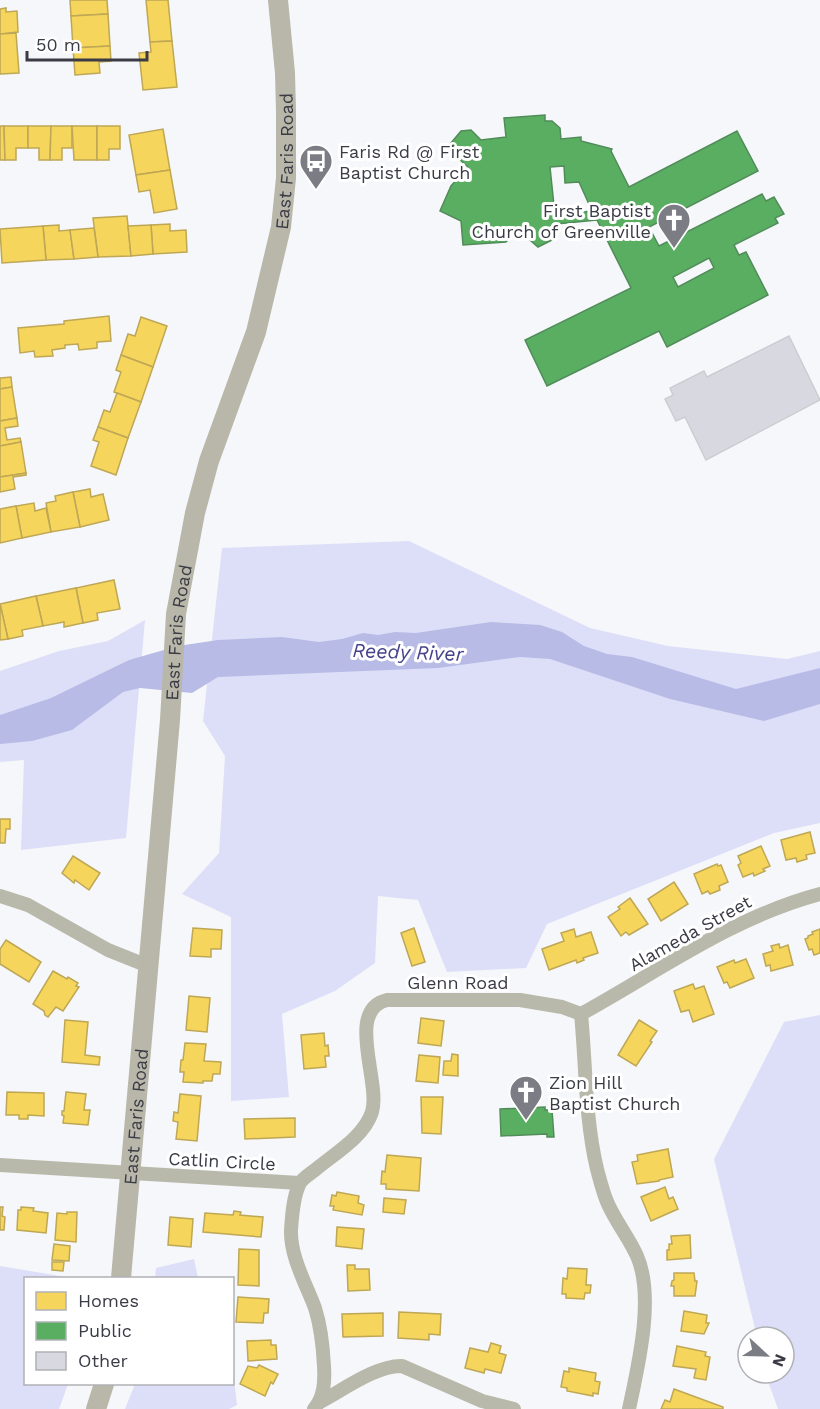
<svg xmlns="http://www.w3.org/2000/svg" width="820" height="1409" font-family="'Work Sans',sans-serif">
<rect width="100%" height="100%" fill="#f6f7fa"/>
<g fill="#dddff8">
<polygon points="409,541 590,628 668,646 787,659 820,651 820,823 774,833 547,924 526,968 447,972 418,900 378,896 375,963 335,991 282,1014 289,1097 231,1101 231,917 182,894 219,853 225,756 203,721 222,548"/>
<polygon points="145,620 126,838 21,850 24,760 0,762 0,671 59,651 108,641"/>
<polygon points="820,1015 820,1409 778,1409 765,1373 784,1373 784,1337 757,1337 714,1159 784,1022"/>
<polygon points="194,1259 198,1278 155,1278 156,1268"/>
<polygon points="0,1266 72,1278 26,1278 26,1384 68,1384 59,1409 0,1409"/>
<polygon points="233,1371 237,1405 229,1409 125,1409 135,1384 232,1384"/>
</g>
<polygon fill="#b8bbe5" points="491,622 540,625 562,632 584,646 607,654 632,657 736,689 820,668 820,704 764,721 670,699 550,659 520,657 438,668 218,677 192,693 140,688 123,692 72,730 32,741 0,744 0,715 51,698 129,660 178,646 218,640 282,637 319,642 342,639 363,633 378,635 395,632 416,633"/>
<g fill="#f6d55c" stroke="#bea755" stroke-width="1.5">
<polygon points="70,0 107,0 108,14 71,16"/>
<polygon points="146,0 168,0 172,41 150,42"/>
<polygon points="6,8 6,12 17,11 18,32 0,34 0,9"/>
<polygon points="108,14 110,46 73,48 71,16"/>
<polygon points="16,33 19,73 0,74 0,34"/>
<polygon points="172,41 177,87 143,90 139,53 151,52 150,42"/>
<polygon points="110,46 111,61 99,62 100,73 75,75 73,48"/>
<polygon points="0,126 4,126 5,160 0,160"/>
<polygon points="4,126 28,126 28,148 16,148 16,160 5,160"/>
<polygon points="28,126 51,126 50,160 39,160 39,148 28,148"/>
<polygon points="51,126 72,126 72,148 62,148 62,160 50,160"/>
<polygon points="72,126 97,126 97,160 74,160"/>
<polygon points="97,126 120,126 120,149 109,149 109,160 97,160"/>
<polygon points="163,129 170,170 136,175 129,135"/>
<polygon points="170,170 177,209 154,213 150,190 139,192 136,175"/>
<polygon points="127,216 131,256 98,257 93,218"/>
<polygon points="170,224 170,231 186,230 187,252 153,254 151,225"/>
<polygon points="59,225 59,231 70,230 74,259 46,260 43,226"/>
<polygon points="151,225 153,254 131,256 128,226"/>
<polygon points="43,226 46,260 2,263 0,229"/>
<polygon points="94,228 98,257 74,259 70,230"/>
<polygon points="109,316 111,341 97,342 97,348 79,350 78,344 65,345 65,348 52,350 53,356 35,357 34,351 20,353 18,328 64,324 64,321"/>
<polygon points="141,317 167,326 153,367 121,355 128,334 135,336"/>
<polygon points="121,355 153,367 141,402 114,392 121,372 116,370"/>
<polygon points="11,377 12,387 0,389 0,378"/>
<polygon points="12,387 17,418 0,421 0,389"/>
<polygon points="117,393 141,402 128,438 98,427 104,410 110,412"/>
<polygon points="17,418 18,426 5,428 7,440 20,438 21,442 0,446 0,421"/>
<polygon points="98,427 128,438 116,475 91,466 99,442 93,440"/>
<polygon points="21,442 26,473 0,477 0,446"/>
<polygon points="26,473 26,475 13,477 15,489 0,492 0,477"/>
<polygon points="90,489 91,497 103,494 109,520 80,527 73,492"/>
<polygon points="73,492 80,527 51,532 46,503 56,501 55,496"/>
<polygon points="34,503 35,511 46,508 51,532 22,538 16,506"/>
<polygon points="16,506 22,538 0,543 0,509"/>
<polygon points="114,580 120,609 97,613 98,620 83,623 76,588"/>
<polygon points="76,588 83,623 64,627 64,622 43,626 36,596"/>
<polygon points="36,596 43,626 22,630 23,636 8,639 0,604"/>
<polygon points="0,604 8,639 0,640"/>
<polygon points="0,819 10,819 10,829 6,829 5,843 0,843"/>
<polygon points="810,832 815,853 806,855 807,859 797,862 796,858 786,860 781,840"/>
<polygon points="761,846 770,866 763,869 765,871 754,876 753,873 743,877 738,865 741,863 738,856"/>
<polygon points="73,856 100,873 89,890 75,880 74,883 62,873"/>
<polygon points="717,864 718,866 721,865 728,882 719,886 720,890 710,894 708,891 702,894 694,874"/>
<polygon points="674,882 688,904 661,921 648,899"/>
<polygon points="630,898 648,924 629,935 626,932 621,936 608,917 620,909 618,907"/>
<polygon points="193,928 222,930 221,949 211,949 211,957 190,956"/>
<polygon points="414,928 425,962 412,966 401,933"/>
<polygon points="574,929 576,937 591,932 598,953 583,958 584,960 577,963 576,960 549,970 542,949 564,941 561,933"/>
<polygon points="820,929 820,953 814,955 812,949 809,950 805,939 808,938 808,936 813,934 812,932"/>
<polygon points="6,940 41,962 29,982 0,964 0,949"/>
<polygon points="779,944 780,948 788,945 793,965 771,971 770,965 766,966 763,954 773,951 771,946"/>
<polygon points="746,959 754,978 730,988 727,982 724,983 717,967 734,960 735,963"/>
<polygon points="53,971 67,979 68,977 78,983 76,986 79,987 63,1011 56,1007 48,1017 45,1015 44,1011 33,1004"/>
<polygon points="693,984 695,989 704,986 714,1014 693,1022 689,1010 681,1012 674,991"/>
<polygon points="189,996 210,998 207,1032 186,1030"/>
<polygon points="421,1018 444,1021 441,1046 418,1043"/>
<polygon points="65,1020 88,1022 85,1055 100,1057 99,1065 62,1062"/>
<polygon points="639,1020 657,1031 650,1041 652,1042 636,1066 618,1055"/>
<polygon points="324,1033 325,1046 328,1045 329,1056 325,1056 326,1067 304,1069 301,1035"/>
<polygon points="185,1043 206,1044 204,1061 221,1062 220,1074 213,1074 212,1081 203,1081 203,1083 183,1082 184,1072 180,1072 181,1060 183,1060"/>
<polygon points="452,1054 458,1055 458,1076 443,1075 444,1061 451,1061"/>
<polygon points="419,1055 440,1057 438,1083 416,1081"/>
<polygon points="7,1092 44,1093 44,1116 28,1115 28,1119 19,1119 19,1115 6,1115"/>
<polygon points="66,1092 86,1094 84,1110 90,1110 88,1125 63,1123 64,1116 62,1115 62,1111 64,1111"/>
<polygon points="180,1094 201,1096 197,1141 176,1139 178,1122 173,1121 174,1112 178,1113"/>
<polygon points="421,1097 443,1097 441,1134 422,1133"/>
<polygon points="295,1118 295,1137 245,1139 244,1119"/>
<polygon points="668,1149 673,1177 659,1180 659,1181 637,1184 632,1162 638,1161 637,1155"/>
<polygon points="387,1155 421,1158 419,1191 386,1189 386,1184 381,1184 382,1171 385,1172"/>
<polygon points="665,1187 669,1199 673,1197 678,1209 651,1221 641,1197"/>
<polygon points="337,1192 359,1196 358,1203 364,1205 362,1215 333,1210 334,1206 330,1206 332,1195 336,1196"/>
<polygon points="384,1198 406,1200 404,1214 383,1212"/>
<polygon points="0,1207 3,1207 2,1216 5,1217 4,1230 0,1230"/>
<polygon points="21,1207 34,1208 33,1211 48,1213 46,1233 17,1230 18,1210 21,1210"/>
<polygon points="234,1211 241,1212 240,1215 263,1217 261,1237 203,1232 205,1213 233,1215"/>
<polygon points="67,1212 77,1212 76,1242 55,1240 57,1213 67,1214"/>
<polygon points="170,1217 193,1219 191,1247 168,1245"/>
<polygon points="337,1227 364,1229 362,1249 336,1246"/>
<polygon points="690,1235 691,1258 667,1260 667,1250 669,1250 669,1244 672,1244 671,1236"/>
<polygon points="54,1244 70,1246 69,1261 52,1260"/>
<polygon points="239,1249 259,1250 259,1286 238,1285"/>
<polygon points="52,1262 64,1262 63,1271 52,1270"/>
<polygon points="347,1265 355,1265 355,1269 369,1269 370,1290 348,1291"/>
<polygon points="568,1268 587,1269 586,1285 591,1285 590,1293 585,1293 584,1299 566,1298 566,1294 562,1294 563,1278 567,1279"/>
<polygon points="674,1273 694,1273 695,1281 697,1281 695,1296 674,1296 674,1286 671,1286 672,1281 674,1280"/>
<polygon points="238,1297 269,1299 268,1313 264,1313 263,1323 236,1322"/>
<polygon points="684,1311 707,1315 706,1323 709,1323 704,1334 681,1331"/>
<polygon points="399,1312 441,1314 440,1335 429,1334 429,1340 398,1338"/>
<polygon points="383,1313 383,1336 343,1337 342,1314"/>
<polygon points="271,1340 271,1345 276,1345 277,1359 248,1361 247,1341"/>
<polygon points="491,1343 501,1346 499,1353 506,1355 501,1373 485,1369 484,1373 465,1368 470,1348 488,1352"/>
<polygon points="677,1346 706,1352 705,1356 710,1357 706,1380 694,1378 696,1369 673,1366"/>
<polygon points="259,1365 278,1374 273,1384 271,1382 265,1396 240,1384 248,1366 257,1368"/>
<polygon points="569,1368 596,1373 595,1381 600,1382 598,1394 593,1393 593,1396 567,1391 567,1388 561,1387 564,1371 569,1372"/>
<polygon points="674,1389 723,1407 723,1409 661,1409 665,1400 670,1402"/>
</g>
<g fill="#5aae61" stroke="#508c59" stroke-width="1.5" fill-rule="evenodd">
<path d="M545 115V121H552L560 128 561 139 581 137V141L612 149 611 151 629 187 737 131 758 171 649 227 659 246 762 194 766 201 774 197 784 214 775 218 778 223 734 245 739 255 746 252 768 295 667 347 659 331 547 386 525 340 631 288 597 220 556 224V238L538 247 523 234 512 235 506 242 463 245 461 221 440 211 451 186 468 167 452 153 451 143 461 131 471 130 481 140 506 137 504 118ZM564 166 565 183 579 182 592 211 555 215 550 167ZM709 258 714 268 678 287 673 277Z"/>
<polygon points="545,1107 545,1110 552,1110 554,1137 547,1137 547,1134 501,1136 500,1109"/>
</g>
<polygon fill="#d8d9e0" stroke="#ccccd2" stroke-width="1.5" points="789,336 820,400 706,460 685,417 676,421 665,399 673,395 670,388 704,371 707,377"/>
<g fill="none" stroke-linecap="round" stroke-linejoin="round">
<g stroke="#b9b9ab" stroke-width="14">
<polyline points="0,896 28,905 108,950 148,966"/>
<path d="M581 1014C586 1065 585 1119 597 1169 600 1180 603 1193 608 1204 616 1222 629 1238 637 1256 655 1297 638 1366 629 1409"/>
<path d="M581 1014C659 971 733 917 820 894"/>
<polyline points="0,1165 299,1183"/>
<path d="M320 1402C343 1390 377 1365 402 1366L482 1401 514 1409"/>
<path d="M314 1409C324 1397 325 1382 324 1366 323 1346 321 1327 315 1308 306 1284 290 1256 291 1230 292 1216 293 1198 299 1185 301 1179 310 1174 315 1170 334 1154 364 1137 372 1112 381 1082 345 1010 387 1000H520L562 1007 581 1014"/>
</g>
<g stroke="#b8b7a9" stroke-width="20">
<path id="s1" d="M121 1278 170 720 176 614 195 513 209 461 256 332 281 227 286 178V111L285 73 278 0"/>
<polyline points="96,1409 104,1384"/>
</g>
</g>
<defs>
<symbol id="bus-pin" viewBox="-11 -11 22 30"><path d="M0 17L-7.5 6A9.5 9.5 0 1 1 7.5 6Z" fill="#7c7d84" stroke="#fff"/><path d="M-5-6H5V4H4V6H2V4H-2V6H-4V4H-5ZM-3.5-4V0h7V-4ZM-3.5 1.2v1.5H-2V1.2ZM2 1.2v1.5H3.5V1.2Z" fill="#fff"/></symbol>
<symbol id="church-pin" viewBox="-11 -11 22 30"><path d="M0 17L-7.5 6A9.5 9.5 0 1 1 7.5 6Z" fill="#7c7d84" stroke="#fff"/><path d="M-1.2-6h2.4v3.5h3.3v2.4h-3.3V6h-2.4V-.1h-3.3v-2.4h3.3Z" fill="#fff"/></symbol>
</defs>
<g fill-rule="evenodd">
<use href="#bus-pin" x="297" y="142" width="38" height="52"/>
<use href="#church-pin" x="655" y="201" width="38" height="52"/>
<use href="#church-pin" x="507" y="1073" width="38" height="52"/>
</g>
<g text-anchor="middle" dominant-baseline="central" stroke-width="6" stroke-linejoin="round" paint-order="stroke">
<g font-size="18" fill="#3a3b45" stroke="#fff" text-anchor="start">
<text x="339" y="151">Faris Rd @ First<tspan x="339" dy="21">Baptist Church</tspan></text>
<text x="651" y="210" text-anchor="end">First Baptist<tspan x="651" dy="21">Church of Greenville</tspan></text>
<text x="549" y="1082">Zion Hill<tspan x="549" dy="21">Baptist Church</tspan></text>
</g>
<g font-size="18" fill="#3a3b45" stroke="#fff">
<text stroke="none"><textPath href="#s1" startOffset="1134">East Faris Road</textPath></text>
<text stroke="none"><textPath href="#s1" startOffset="648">East Faris Road</textPath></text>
<text transform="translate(690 933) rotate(-29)">Alameda Street</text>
<text x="458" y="982">Glenn Road</text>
<text stroke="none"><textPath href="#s1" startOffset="162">East Faris Road</textPath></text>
<text transform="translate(222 1161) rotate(3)">Catlin Circle</text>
</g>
<g font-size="20" font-style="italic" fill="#45438a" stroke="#fff">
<text transform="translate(408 652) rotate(2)">Reedy River</text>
</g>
</g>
<rect x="24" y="1277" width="210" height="108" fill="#ffffff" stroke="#b0b1b5" stroke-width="1.5"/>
<rect x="36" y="1292" width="30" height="18" fill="#f6d55c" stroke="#b0b1b5" stroke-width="1.5"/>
<text x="78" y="1307" font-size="18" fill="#3a3b45">Homes</text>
<rect x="36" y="1322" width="30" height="18" fill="#5aae61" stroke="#b0b1b5" stroke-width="1.5"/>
<text x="78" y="1337" font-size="18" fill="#3a3b45">Public</text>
<rect x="36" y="1352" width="30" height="18" fill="#d8d9e0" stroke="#b0b1b5" stroke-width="1.5"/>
<text x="78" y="1367" font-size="18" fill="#3a3b45">Other</text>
<g transform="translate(766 1355) rotate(112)"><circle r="28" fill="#ffffff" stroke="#b0b1b5" stroke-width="1.5"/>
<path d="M0-4.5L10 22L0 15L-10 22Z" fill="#7c7d84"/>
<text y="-9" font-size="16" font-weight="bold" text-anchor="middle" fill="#3a3b45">N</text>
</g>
<path d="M27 51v9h120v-9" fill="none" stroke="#3a3b45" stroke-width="3"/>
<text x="36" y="51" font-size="18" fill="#3a3b45" stroke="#ffffff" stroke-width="4.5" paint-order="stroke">50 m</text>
</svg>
